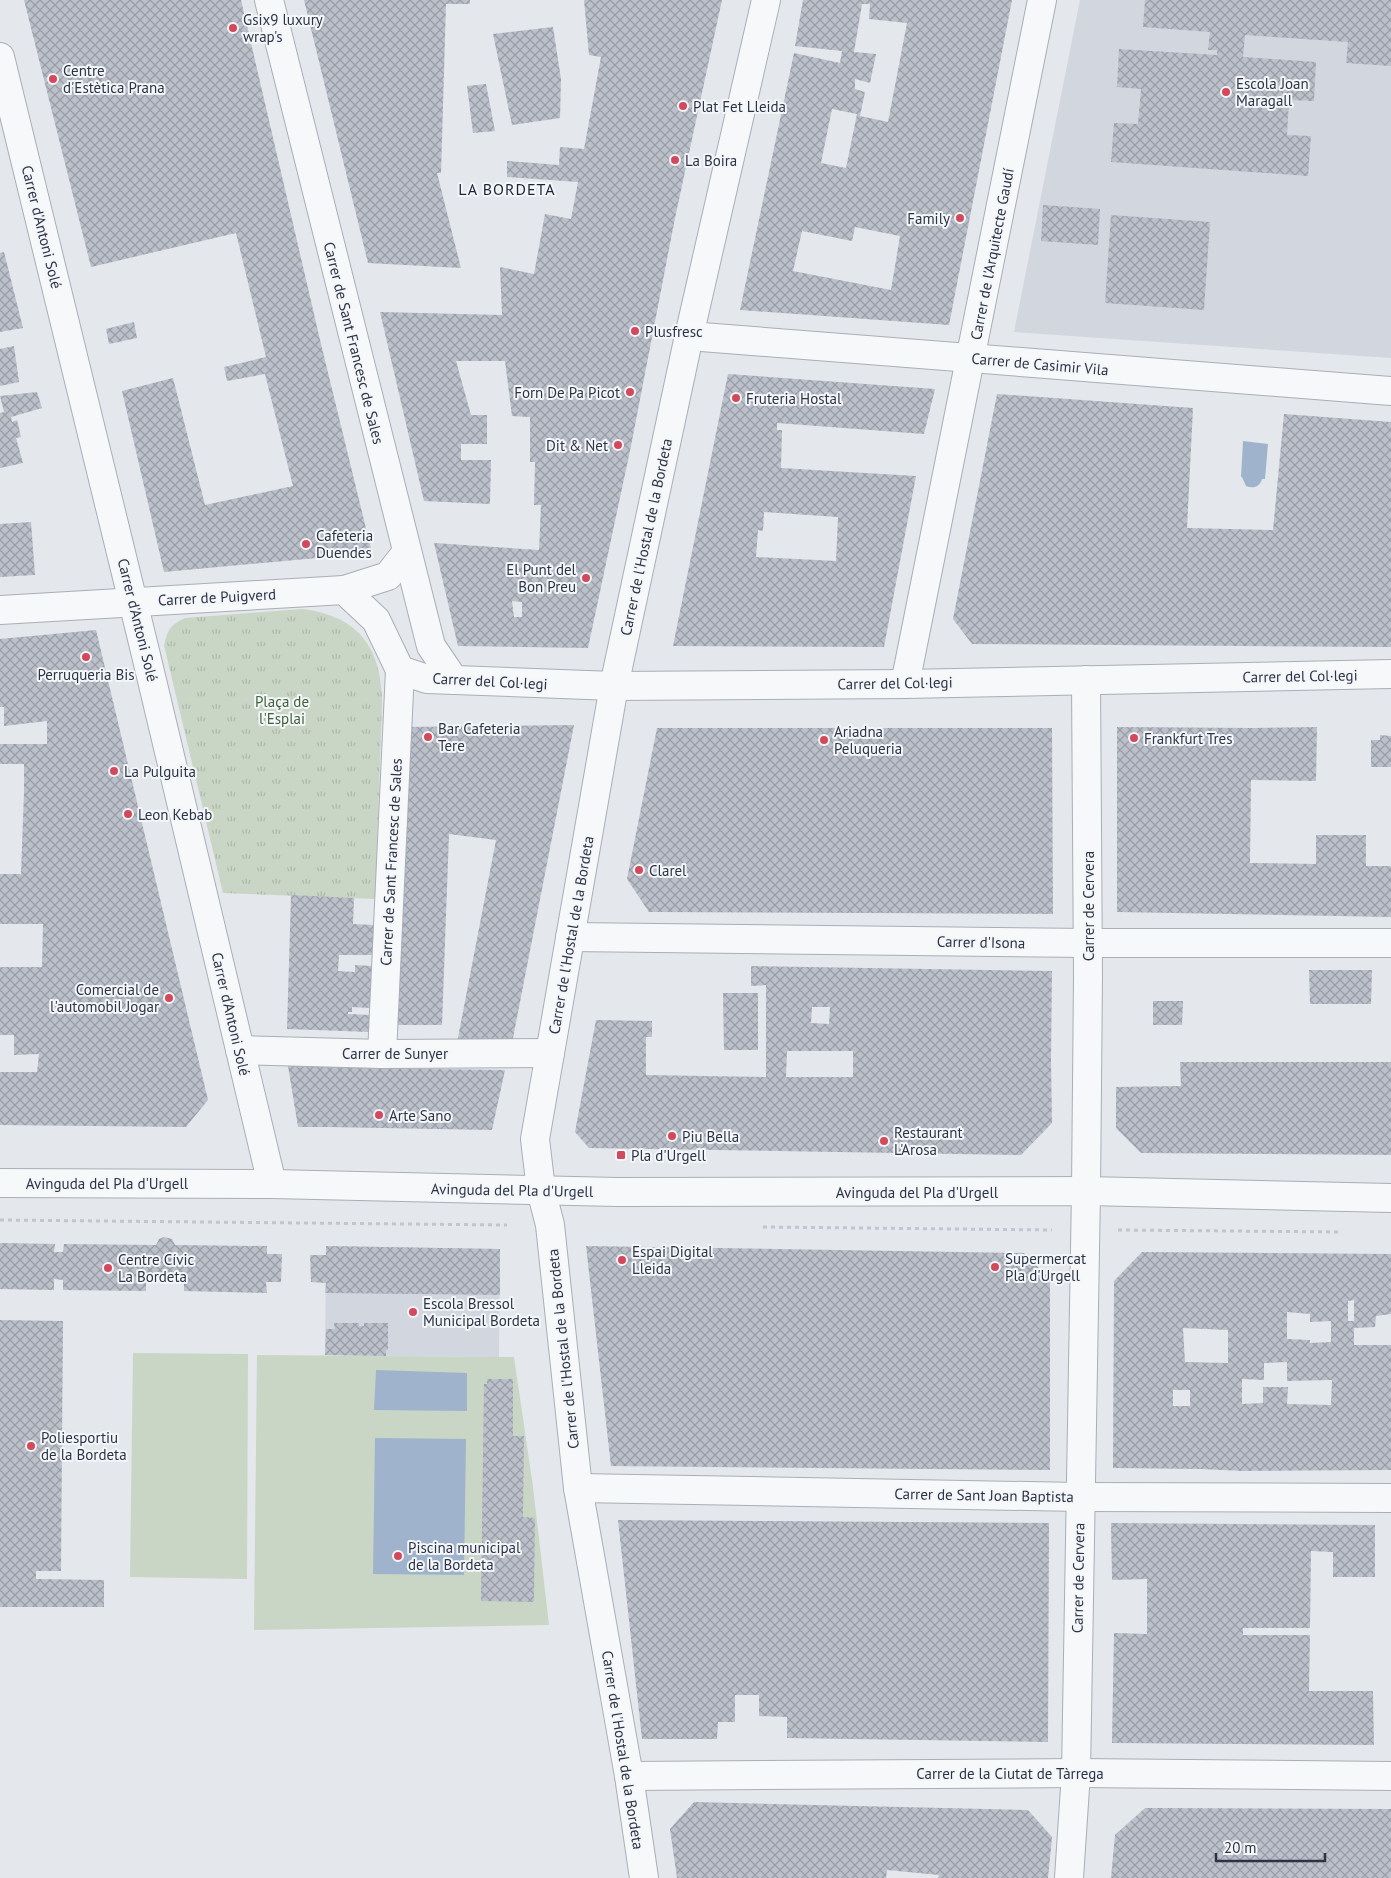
<svg xmlns="http://www.w3.org/2000/svg" width="1391" height="1878" font-family="'PT Sans',sans-serif">
<defs>
<pattern id="grass-tufts" width="24" height="20" patternUnits="userSpaceOnUse" patternTransform="scale(1.25)"><rect width="24" height="20" fill="#c9d6c5"/><path d="M3 7l-1-3M5 7V3M7 7l1-3M15 17l-1-3M17 17v-4M19 17l1-3" fill="none" stroke="#adb8ab"/></pattern>
<pattern id="building-cross-hatch" width="8" height="8" patternUnits="userSpaceOnUse" patternTransform="scale(1.25)"><rect width="8" height="8" fill="#bbc0ca"/><path d="M0 0l8 8M0 8l8-8" fill="none" stroke="#989da6"/></pattern>
</defs>
<rect width="100%" height="100%" fill="#e4e7ec"/>
<g fill="#d2d6de">
<polygon points="1080,0 1391,0 1391,358 1014,332"/>
<polygon points="326,1246 500,1249 499,1357 325,1355"/>
</g>
<path fill="url(#grass-tufts)" d="M302 609C360 616 382 649 382 705L375 899 223 893 164 645C168 629 170 625 185 618Z"/>
<g fill="#c9d6c5">
<polygon points="133,1353 248,1354 247,1579 130,1577"/>
<polygon points="257,1355 514,1357 533,1487 549,1625 254,1630"/>
</g>
<g fill="#9fb4cc">
<path d="M1243 441 1268 444 1265 479H1262C1260 487 1253 489 1246 486L1242 477H1241Z"/>
<polygon points="376,1370 467,1373 467,1411 374,1410"/>
<polygon points="375,1438 466,1439 464,1575 373,1574"/>
</g>
<g fill="url(#building-cross-hatch)" fill-rule="evenodd">
<polygon points="24,0 241,0 321,344 372,553 164,572 122,391 173,378 205,505 293,486 265,374 227,381 224,367 266,357 236,233 91,267"/>
<polygon points="304,0 470,0 470,4 446,4 441,173 437,173 461,268 368,263"/>
<path d="M584 0H722L675 218 631 446 588 648 458 646 434 543 539 550 541 505H534L535 462H530V417L512 416 505 361H456L471 415H487V444H461V460H491L490 504 424 501 380 312 502 315 500 267 534 274 545 214 571 219 578 182 507 177V161L559 165 560 147 584 149 601 57 589 55ZM512 601 522 602V617H514Z"/>
<path d="M803 0H1012L949 325 740 310 794 53 840 63 842 51 795 46ZM862 4H870L869 19 907 23 888 122 860 116 865 92 855 89V79L870 83 876 54 854 52ZM832 109 857 114 846 168 821 163ZM855 227 900 236 891 290 793 271 802 231 852 241Z"/>
<polygon points="1145,0 1391,0 1391,66 1346,63 1348,42 1245,35 1243,57 1316,62 1314,101 1289,100 1287,135 1311,136 1308,176 1111,162 1114,123 1138,124 1141,89 1117,87 1119,49 1217,55 1217,50 1208,50 1210,32 1143,27"/>
<polygon points="553,27 561,79 560,118 512,125 493,34"/>
<polygon points="486,84 495,131 473,133 467,86"/>
<polygon points="1043,205 1100,209 1098,245 1041,241"/>
<polygon points="1111,215 1210,222 1204,310 1105,303"/>
<polygon points="4,252 23,328 0,332 0,253"/>
<polygon points="134,322 137,338 109,344 106,329"/>
<polygon points="14,346 19,382 0,386 0,349"/>
<path d="M728 374 935 389 924 434 777 423V430H782L781 468 916 476 884 647 673 646ZM764 512 838 517 836 561 756 557 758 530 763 531Z"/>
<polygon points="37,392 42,408 11,417 12,422 17,420 21,437 16,438 23,463 0,468 0,413 4,412 0,396"/>
<polygon points="997,394 1193,408 1187,528 1273,530 1284,414 1391,422 1391,647 972,644 953,619"/>
<polygon points="31,522 35,575 0,577 0,524"/>
<polygon points="96,630 208,1100 186,1127 0,1125 0,1072 37,1072 39,1054 14,1055 14,1035 0,1035 0,967 42,967 43,924 0,924 0,874 21,874 24,793 24,764 0,764 0,744 47,744 47,721 4,726 4,707 0,707 0,639"/>
<polygon points="574,725 512,1043 457,1043 496,840 449,834 442,1025 393,1025 404,727"/>
<polygon points="1117,727 1251,728 1317,727 1316,781 1251,780 1250,863 1316,864 1316,835 1366,835 1366,866 1391,866 1391,917 1117,912"/>
<polygon points="657,728 1052,728 1053,914 649,912 627,879"/>
<polygon points="1380,735 1391,736 1391,767 1371,767 1371,740 1380,740"/>
<polygon points="291,895 354,898 353,924 374,925 373,955 339,955 338,971 355,972 355,965 372,966 370,1008 352,1007 352,1012 348,1012 348,1014 370,1015 370,1032 287,1029"/>
<path d="M751 966 1052 971 1051 1061 1052 1123 1021 1155 589 1148 575 1132 596 1020 652 1021V1037H646V1075L766 1077V985L751 986ZM812 1007H830L829 1024 811 1023ZM787 1051H853V1077H786Z"/>
<polygon points="1309,970 1372,970 1371,1004 1310,1004"/>
<polygon points="723,993 758,993 758,1050 724,1050"/>
<polygon points="1153,1001 1183,1001 1182,1025 1153,1025"/>
<polygon points="1180,1062 1391,1062 1391,1155 1141,1153 1116,1128 1116,1087 1181,1086"/>
<polygon points="288,1066 356,1068 505,1070 492,1130 327,1127 298,1127"/>
<polygon points="164,1237 172,1239 175,1245 267,1246 267,1254 282,1254 281,1282 266,1282 267,1293 184,1291 184,1281 146,1281 146,1291 63,1290 63,1280 54,1279 54,1290 0,1289 0,1243 55,1244 54,1252 63,1252 64,1244 156,1245 159,1239"/>
<polygon points="326,1246 500,1249 500,1295 325,1293 326,1283 311,1282 310,1255 326,1255"/>
<polygon points="586,1246 1024,1253 1050,1279 1050,1470 611,1466"/>
<path d="M1142 1252 1391 1254V1314L1376 1316 1375 1327 1354 1328V1345H1391V1470L1243 1471 1201 1469 1113 1468 1114 1281ZM1354 1300V1321H1348V1301ZM1287 1312 1310 1314V1322L1331 1321V1342L1310 1343V1340L1287 1339ZM1183 1328 1228 1330V1363L1185 1362ZM1287 1362V1381L1332 1380 1331 1405 1287 1404 1288 1387H1263V1403L1242 1404V1379L1264 1380V1363ZM1173 1390H1190V1406H1173Z"/>
<polygon points="0,1320 63,1321 61,1571 36,1571 36,1579 104,1580 104,1607 0,1607"/>
<polygon points="334,1323 359,1323 359,1326 364,1326 364,1323 388,1323 388,1350 386,1350 386,1356 325,1355 326,1329 335,1329"/>
<polygon points="487,1379 513,1379 513,1436 524,1436 523,1517 535,1518 534,1602 481,1601 484,1384 487,1384"/>
<polygon points="618,1520 1049,1523 1048,1742 787,1738 787,1717 759,1716 759,1695 735,1695 735,1722 718,1722 717,1739 642,1739"/>
<polygon points="1111,1523 1375,1525 1375,1577 1333,1577 1333,1552 1311,1551 1310,1628 1243,1628 1243,1635 1310,1635 1309,1691 1373,1691 1374,1745 1112,1743 1114,1633 1147,1634 1147,1579 1112,1580"/>
<polygon points="694,1802 1028,1810 1052,1837 1048,1878 938,1878 939,1875 887,1870 886,1878 677,1878 670,1829"/>
<polygon points="1145,1808 1391,1809 1391,1878 1111,1878 1115,1835"/>
</g>
<g fill="none" stroke-linecap="round" stroke-linejoin="round">
<defs>
<g id="minor">
<polyline points="269,0 431,646 454,680"/>
<polyline points="0,57 145,651 272,1184"/>
<polyline points="689,336 1391,391"/>
<polyline points="344,590 376,620 400,670 382,1054"/>
<polyline points="0,610 344,590 388,576 406,553"/>
<polyline points="400,670 427,679 614,686 905,684 1391,674"/>
<polyline points="905,684 1042,0"/>
<polyline points="570,937 1088,943 1391,943"/>
<polyline points="240,1050 382,1054 550,1053"/>
<polyline points="0,1183 272,1184 617,1192 1086,1191 1391,1198"/>
<polyline points="578,1488 1079,1497 1391,1498"/>
<polyline points="629,1776 1076,1773 1391,1776"/>
<polyline points="644,1878 629,1776 578,1488 550,1225 541,1190 535,1139 614,686 689,336 766,0"/>
<polyline points="1069,1878 1076,1773 1086,1191 1088,977 1086,680"/>
</g>
</defs>
<use href="#minor" stroke="#a9aeb7" stroke-width="30"/>
<g stroke="#c2c5cb" stroke-width="3" stroke-dasharray="4 4" stroke-linecap="butt">
<polyline points="0,1220 507,1225"/>
<polyline points="763,1227 1052,1230"/>
<polyline points="1118,1230 1342,1232"/>
</g>
<use href="#minor" stroke="#f7f8fa" stroke-width="28"/>
</g>
<g fill="#d1495b" stroke="#f4f6f9" stroke-width="2">
<circle cx="233" cy="28" r="5"/>
<circle cx="53" cy="79" r="5"/>
<circle cx="1226" cy="92" r="5"/>
<circle cx="683" cy="106" r="5"/>
<circle cx="675" cy="160" r="5"/>
<circle cx="960" cy="218" r="5"/>
<circle cx="635" cy="331" r="5"/>
<circle cx="630" cy="392" r="5"/>
<circle cx="736" cy="398" r="5"/>
<circle cx="618" cy="445" r="5"/>
<circle cx="306" cy="544" r="5"/>
<circle cx="586" cy="578" r="5"/>
<circle cx="86" cy="657" r="5"/>
<circle cx="428" cy="737" r="5"/>
<circle cx="1134" cy="738" r="5"/>
<circle cx="824" cy="740" r="5"/>
<circle cx="114" cy="771" r="5"/>
<circle cx="128" cy="814" r="5"/>
<circle cx="639" cy="870" r="5"/>
<circle cx="169" cy="998" r="5"/>
<circle cx="379" cy="1115" r="5"/>
<circle cx="672" cy="1136" r="5"/>
<circle cx="884" cy="1141" r="5"/>
<rect x="616" y="1150" width="10" height="10" rx="2.5"/>
<circle cx="622" cy="1260" r="5"/>
<circle cx="995" cy="1267" r="5"/>
<circle cx="108" cy="1268" r="5"/>
<circle cx="413" cy="1312" r="5"/>
<circle cx="31" cy="1446" r="5"/>
<circle cx="398" cy="1556" r="5"/>
</g>
<g text-anchor="middle" dominant-baseline="central" stroke-width="4" stroke-linejoin="round" paint-order="stroke">
<g font-size="15" fill="#2b3445" stroke="#f4f6f9" text-anchor="start">
<text x="243" y="19">Gsix9 luxury<tspan x="243" dy="17">wrap's</tspan></text>
<text x="63" y="70">Centre<tspan x="63" dy="17">d'Estètica Prana</tspan></text>
<text x="1236" y="83">Escola Joan<tspan x="1236" dy="17">Maragall</tspan></text>
<text x="693" y="106">Plat Fet Lleida</text>
<text x="685" y="160">La Boira</text>
<text x="950" y="218" text-anchor="end">Family</text>
<text x="645" y="331">Plusfresc</text>
<text x="620" y="392" text-anchor="end">Forn De Pa Picot</text>
<text x="746" y="398">Fruteria Hostal</text>
<text x="608" y="445" text-anchor="end">Dit &amp; Net</text>
<text x="316" y="535">Cafeteria<tspan x="316" dy="17">Duendes</tspan></text>
<text x="576" y="569" text-anchor="end">El Punt del<tspan x="576" dy="17">Bon Preu</tspan></text>
<text x="86" y="674" text-anchor="middle">Perruqueria Bis</text>
<text x="438" y="728">Bar Cafeteria<tspan x="438" dy="17">Tere</tspan></text>
<text x="834" y="731">Ariadna<tspan x="834" dy="17">Peluqueria</tspan></text>
<text x="1144" y="738">Frankfurt Tres</text>
<text x="124" y="771">La Pulguita</text>
<text x="138" y="814">Leon Kebab</text>
<text x="649" y="870">Clarel</text>
<text x="159" y="989" text-anchor="end">Comercial de<tspan x="159" dy="17">l'automobil Jogar</tspan></text>
<text x="389" y="1115">Arte Sano</text>
<text x="894" y="1132">Restaurant<tspan x="894" dy="17">L'Arosa</tspan></text>
<text x="682" y="1136">Piu Bella</text>
<text x="631" y="1155">Pla d'Urgell</text>
<text x="632" y="1251">Espai Digital<tspan x="632" dy="17">Lleida</tspan></text>
<text x="1005" y="1258">Supermercat<tspan x="1005" dy="17">Pla d'Urgell</tspan></text>
<text x="118" y="1259">Centre Cívic<tspan x="118" dy="17">La Bordeta</tspan></text>
<text x="423" y="1303">Escola Bressol<tspan x="423" dy="17">Municipal Bordeta</tspan></text>
<text x="41" y="1437">Poliesportiu<tspan x="41" dy="17">de la Bordeta</tspan></text>
<text x="408" y="1547">Piscina municipal<tspan x="408" dy="17">de la Bordeta</tspan></text>
</g>
<g font-size="15" fill="#2b3445" stroke="#f4f6f9">
<text transform="translate(42 227) rotate(76)">Carrer d'Antoni Solé</text>
<text transform="translate(992 254) rotate(-79)">Carrer de l'Arquitecte Gaudí</text>
<text transform="translate(354 343) rotate(76)">Carrer de Sant Francesc de Sales</text>
<text transform="translate(1040 364) rotate(5)">Carrer de Casimir Vila</text>
<text transform="translate(646 537) rotate(-78)">Carrer de l'Hostal de la Bordeta</text>
<text transform="translate(217 597) rotate(-3)">Carrer de Puigverd</text>
<text transform="translate(138 620) rotate(76)">Carrer d'Antoni Solé</text>
<text transform="translate(1300 676) rotate(-1)">Carrer del Col·legi</text>
<text transform="translate(490 681) rotate(3)">Carrer del Col·legi</text>
<text transform="translate(895 683) rotate(-1)">Carrer del Col·legi</text>
<text transform="translate(391 862) rotate(-87)">Carrer de Sant Francesc de Sales</text>
<text transform="translate(1088 906) rotate(-90)">Carrer de Cervera</text>
<text transform="translate(571 935) rotate(-80)">Carrer de l'Hostal de la Bordeta</text>
<text transform="translate(981 942) rotate(1)">Carrer d'Isona</text>
<text transform="translate(231 1014) rotate(77)">Carrer d'Antoni Solé</text>
<text x="395" y="1053">Carrer de Sunyer</text>
<text x="107" y="1183">Avinguda del Pla d'Urgell</text>
<text transform="translate(512 1190) rotate(1)">Avinguda del Pla d'Urgell</text>
<text x="917" y="1192">Avinguda del Pla d'Urgell</text>
<text transform="translate(563 1349) rotate(-96)">Carrer de l'Hostal de la Bordeta</text>
<text transform="translate(984 1495) rotate(1)">Carrer de Sant Joan Baptista</text>
<text transform="translate(1078 1578) rotate(-89)">Carrer de Cervera</text>
<text transform="translate(623 1750) rotate(81)">Carrer de l'Hostal de la Bordeta</text>
<text x="1010" y="1773">Carrer de la Ciutat de Tàrrega</text>
</g>
<g font-size="15" fill="#3f6138" stroke="#f4f6f9">
<text x="282" y="701">Plaça de<tspan x="282" dy="17">l'Esplai</tspan></text>
</g>
<g font-size="16" letter-spacing="1" fill="#1d2536" stroke="#f4f6f9">
<text x="507" y="189">LA BORDETA</text>
</g>
</g>
<path d="M1216 1853v8h109v-8" fill="none" stroke="#2b3445" stroke-width="2.5"/>
<text x="1224" y="1853" font-size="15" fill="#2b3445" stroke="#f4f6f9" stroke-width="4" paint-order="stroke">20 m</text>
</svg>
